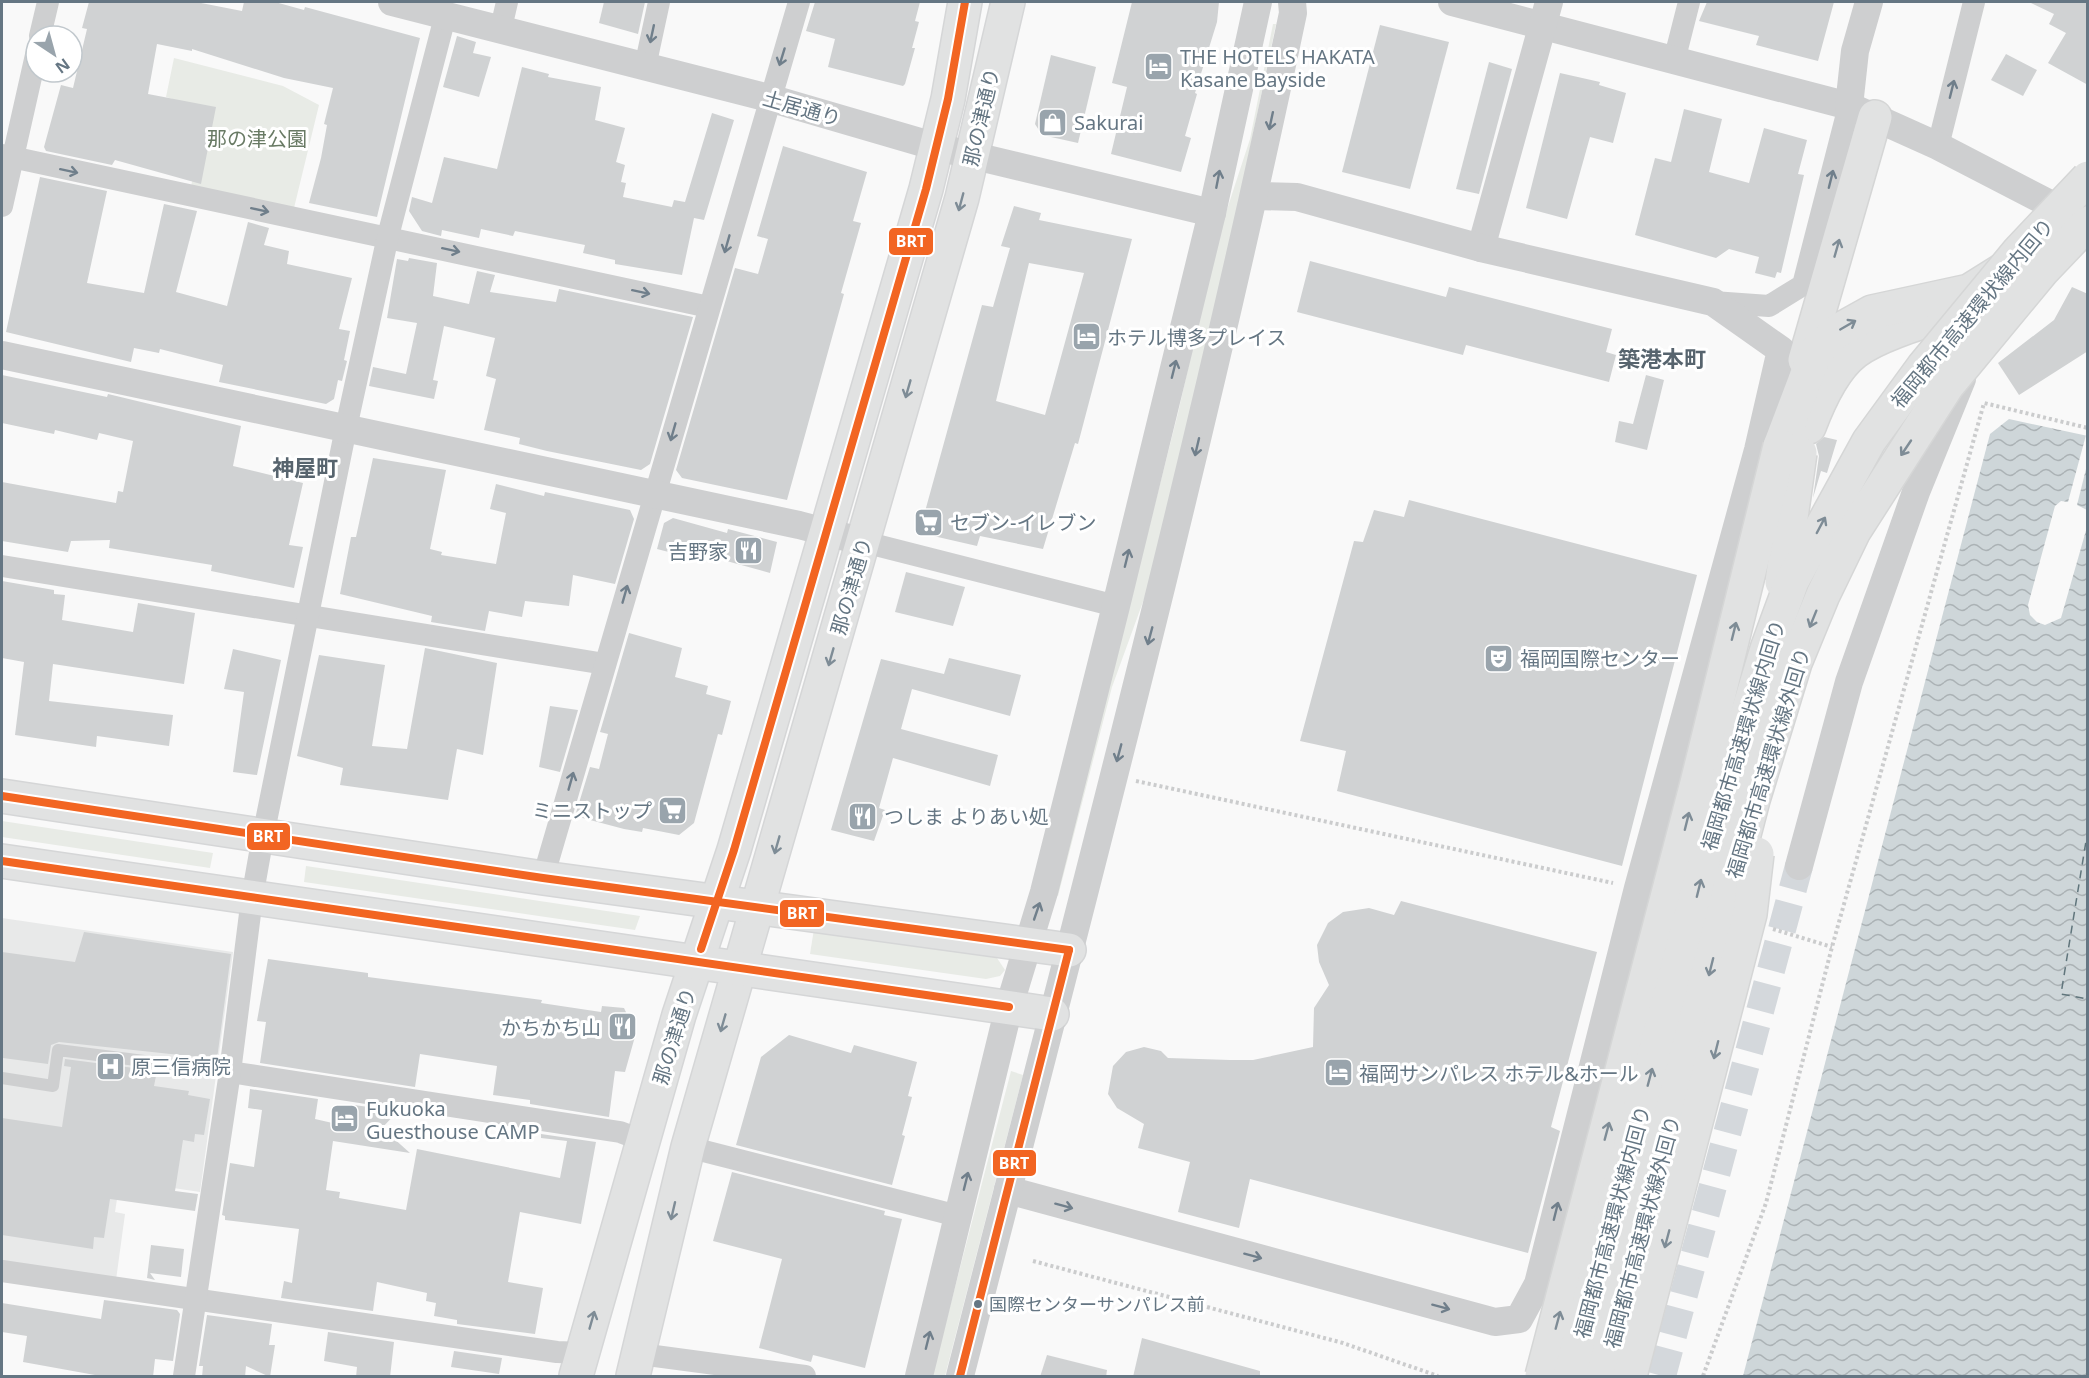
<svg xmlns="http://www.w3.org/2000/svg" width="2089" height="1378" font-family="'Noto Sans','Noto Sans JP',sans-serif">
<defs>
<pattern id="water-waves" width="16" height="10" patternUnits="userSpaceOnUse" patternTransform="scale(1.5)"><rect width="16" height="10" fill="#ced6d9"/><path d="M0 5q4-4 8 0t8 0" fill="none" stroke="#abb2b5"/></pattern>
</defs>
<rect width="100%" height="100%" fill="#f9f9f9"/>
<polygon fill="#e8e9e9" points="2,918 233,952 200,1192 120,1180 115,1212 125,1214 116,1280 2,1262"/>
<g fill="#e8ebe6">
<polygon points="1273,24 1276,24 1230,244 1148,588 1112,687 1058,896 1056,895 1178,413 1217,240 1250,139"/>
<polygon points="174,58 283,86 319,105 294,208 191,186 209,110 166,97"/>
<polygon points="2,821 213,853 210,868 2,837"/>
<polygon points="306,866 640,916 635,930 304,882"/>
<polygon points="814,929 991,955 997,958 1005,970 1000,976 986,979 810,954"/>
<polygon points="1011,1071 1023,1075 945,1376 932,1376"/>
</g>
<polygon fill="url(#water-waves)" points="2009,419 2088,436 2087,1376 1743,1376 1990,434"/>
<polygon fill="#f9f9f9" points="2086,435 2087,465 2077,505 2087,510 2087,527 2061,618 2045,625 2037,622 2030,615 2028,605 2055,506 2061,501 2068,502"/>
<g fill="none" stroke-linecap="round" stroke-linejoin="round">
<polyline stroke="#60757c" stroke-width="1.5" stroke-dasharray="8 6" stroke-linecap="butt" points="2088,829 2061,994 2088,999"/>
</g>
<g fill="#d0d2d3" fill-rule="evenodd">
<polygon points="89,2 196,2 242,11 244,2 275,2 304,10 305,7 420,38 377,217 309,203 321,158 327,125 324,124 333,88 284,78 192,49 192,51 157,44 148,94 216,107 201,184 115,160 112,165 46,151 44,147 61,85 73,88 87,29 82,28"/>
<polygon points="604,2 645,2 638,34 599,23"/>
<polygon points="815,2 920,2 915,21 919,22 912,48 915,48 905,84 903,86 828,67 835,39 806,31"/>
<polygon points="1132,2 1219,2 1217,22 1195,93 1197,94 1185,136 1191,138 1181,172 1111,154 1127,87 1112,83"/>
<polygon points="1707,2 1834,2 1818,61 1756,45 1759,36 1699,21"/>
<polygon points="2029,2 2088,2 2088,85 2048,63 2066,33 2049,24 2054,14"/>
<polygon points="1380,25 1449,42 1410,189 1342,172"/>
<polygon points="457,36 476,42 473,53 491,57 479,97 443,87"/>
<polygon points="2006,54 2037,70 2023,96 1991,80"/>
<polygon points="1051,55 1096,67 1078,143 1042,135 1035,124"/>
<polygon points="1489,62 1512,69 1479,194 1456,189"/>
<polygon points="522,67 549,74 548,77 601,87 595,120 625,128 616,162 625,165 621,182 626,183 623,197 672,207 674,200 685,202 712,113 734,120 704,220 694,218 682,275 615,264 615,260 583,253 585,245 515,231 513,236 481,229 479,238 442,230 441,236 422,231 409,211 412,197 432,203 444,157 497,169"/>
<polygon points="1560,73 1600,82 1599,85 1626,93 1613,143 1590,137 1567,219 1526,208"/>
<polygon points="1684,109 1722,119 1709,172 1749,183 1764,128 1807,140 1798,174 1804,175 1781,273 1777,272 1775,278 1755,273 1759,257 1729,249 1716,258 1635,235 1655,158 1671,162"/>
<polygon points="783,146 867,172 853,221 861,223 841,293 844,294 787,500 682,478 676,470 735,268 758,274 768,239 757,236"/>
<polygon points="40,177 107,191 87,283 144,293 164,204 197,211 176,292 227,306 248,222 269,228 264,245 289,251 287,264 352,278 339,329 350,331 344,360 347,361 342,381 338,380 334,399 326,404 219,382 223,365 160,349 159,353 134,348 131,362 6,332"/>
<path d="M1014 206 1041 213 1039 220 1132 239 1078 444 1075 443 1043 549 980 536 977 546 929 535 921 526 982 305 993 307 1010 248 1001 246ZM1029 263 1084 273 1045 415 996 401Z"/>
<polygon points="409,258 437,263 433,296 469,304 477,271 495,275 490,292 556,302 559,289 693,317 650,464 641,470 547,451 519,444 520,438 484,430 496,379 486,376 495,338 444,326 433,380 438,381 434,399 369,386 373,367 406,374 417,323 387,318 397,259 408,261"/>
<polygon points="1310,261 1446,297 1449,287 1612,329 1606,352 1616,355 1609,382 1466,345 1463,355 1297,312"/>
<polygon points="2072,287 2088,294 2088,351 2019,395 1998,363 2054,320"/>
<polygon points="2,375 107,397 108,394 241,426 233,466 303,483 289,545 303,547 294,588 211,571 212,565 109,548 110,540 71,541 68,552 2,541 2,482 116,503 118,491 123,492 133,441 99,433 97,440 55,430 54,434 2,423"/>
<polygon points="1646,375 1664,380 1647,450 1615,442 1619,421 1633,424"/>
<polygon points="1824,437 1837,440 1827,473 1821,471 1813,498 1819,456 1816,444"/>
<polygon points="373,458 446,470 430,549 442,552 441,555 496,564 506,513 490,509 496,484 544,496 545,492 630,510 634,519 615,584 573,575 569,606 525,601 522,617 489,611 485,631 431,622 432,616 340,594 351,537 356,537"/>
<polygon points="1409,500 1697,575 1622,866 1337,791 1346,751 1300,741 1354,541 1363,542 1374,510 1404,517"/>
<polygon points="673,518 727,533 728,529 777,542 770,573 690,551 688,557 657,549 664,523"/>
<polygon points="906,572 965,587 953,626 895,612"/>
<polygon points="2,581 54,590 54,594 65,595 62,620 133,632 138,603 195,613 184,684 53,664 49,701 173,715 169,746 97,736 96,747 15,735 24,662 2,658"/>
<polygon points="629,633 682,648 675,677 708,686 706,694 731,701 722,735 718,734 694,823 679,835 643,828 642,832 624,829 575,816 590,767 599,769 608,734 600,732"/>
<polygon points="425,648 497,663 483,755 457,749 448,800 340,785 343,768 297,756 319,655 385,665 372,746 407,749"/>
<polygon points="233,649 281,660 257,775 233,772 244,692 224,689"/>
<polygon points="949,658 1021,675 1010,716 912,689 901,729 998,755 990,786 893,758 879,808 885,810 874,841 831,830 881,659 944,674"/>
<polygon points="550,706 578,710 560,772 539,767"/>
<polygon points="1401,901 1597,952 1551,1127 1560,1131 1528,1253 1250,1179 1239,1228 1178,1212 1190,1162 1138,1148 1144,1124 1117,1108 1108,1094 1113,1066 1126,1052 1144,1047 1161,1051 1168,1058 1230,1060 1253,1060 1313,1047 1314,1008 1329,985 1319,962 1317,945 1328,923 1343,912 1369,908 1394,915"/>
<polygon points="84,932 231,954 217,1059 59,1042 51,1045 48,1064 3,1058 2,952 75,962"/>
<polygon points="268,959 368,973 368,977 542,1000 541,1003 601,1012 602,1006 624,1008 636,1033 625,1072 615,1071 609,1117 530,1104 530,1100 493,1095 497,1066 420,1054 415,1087 260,1063 266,1022 257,1021"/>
<polygon points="789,1035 851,1053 854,1045 917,1062 908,1096 912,1097 902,1135 905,1136 892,1185 736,1145 761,1057"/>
<polygon points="65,1059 157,1071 154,1086 189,1091 188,1095 210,1099 204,1135 195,1134 194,1142 183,1140 175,1191 198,1194 195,1211 110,1199 104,1238 94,1237 93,1249 2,1235 2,1118 62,1127 71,1067 64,1066"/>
<polygon points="250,1089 318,1099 315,1119 350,1127 354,1105 398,1111 382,1128 410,1153 333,1141 326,1190 340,1192 339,1198 406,1210 417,1149 560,1178 567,1141 541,1138 541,1134 596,1142 581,1224 520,1212 508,1282 543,1288 535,1334 457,1324 457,1320 434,1316 436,1303 426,1301 427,1293 377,1282 373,1311 281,1298 284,1281 292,1283 299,1229 225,1220 225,1216 222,1215 230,1163 254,1167 262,1110 248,1108"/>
<polygon points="732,1172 885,1211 884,1215 902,1219 865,1368 813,1355 811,1362 759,1348 782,1259 713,1241"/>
<polygon points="151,1245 184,1249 181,1277 150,1273 155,1280 147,1278"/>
<polygon points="104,1300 177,1310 180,1314 173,1361 155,1359 153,1377 106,1377 23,1362 27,1336 2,1332 2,1303 101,1319"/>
<polygon points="207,1315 272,1324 269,1345 275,1345 270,1377 246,1366 245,1377 202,1377 203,1366 199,1366"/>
<polygon points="328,1332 394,1342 390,1377 356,1377 357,1367 324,1361"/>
<polygon points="1142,1338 1260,1371 1260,1377 1133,1377"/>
<polygon points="454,1351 502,1358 499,1374 451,1367"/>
<polygon points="1047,1355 1107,1370 1106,1377 1040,1377"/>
</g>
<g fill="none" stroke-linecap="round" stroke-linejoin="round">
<polyline stroke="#d4d8dc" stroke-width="28" stroke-dasharray="28 14" stroke-linecap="butt" points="1662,1376 1799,866"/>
<defs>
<g id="secondary">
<polyline points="576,1376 679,1015 734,850 926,189 948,99 965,2"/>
<polyline points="633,1376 688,1147 962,198 1008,2"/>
</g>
<g id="primary">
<polyline points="2,796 543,878 1069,950"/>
<polyline points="2,861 1052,1014"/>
</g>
<g id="motorway">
<polyline points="1805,360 1875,117"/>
<path d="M1809 427C1818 403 1833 369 1855 352 1875 337 1916 323 1941 317"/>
<polyline points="1780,446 1816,351 1836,332 1872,312 1969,291 2001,271"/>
</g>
</defs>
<use href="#secondary" stroke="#d5d6d7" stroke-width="36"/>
<use href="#primary" stroke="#d5d6d7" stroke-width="36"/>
<use href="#motorway" stroke="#d5d6d6" stroke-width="36"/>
<g stroke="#cbcccd" stroke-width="4" stroke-dasharray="3 3" stroke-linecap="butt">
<polyline points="1136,781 1613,883"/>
<polyline points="1773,929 1832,947"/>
<polyline points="1033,1261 1343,1343 1438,1376"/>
<polyline points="1703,1376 1766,1203 1832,947 1984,403 2088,428"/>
</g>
<polyline stroke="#cecfd0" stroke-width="12" points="2,1078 53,1086 58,1050 230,1072"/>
<g stroke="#cecfd0" stroke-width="22">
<polyline points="501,28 507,2"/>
<polyline points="40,36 48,2"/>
<polyline points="1674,61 1689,2"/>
<polyline points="645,67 659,2"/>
<polyline points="1938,146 1974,2"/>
<polyline points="2,155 709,307"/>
<polyline points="2,206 36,55"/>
<polyline points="1713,302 1769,306 1803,285 1849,106"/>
<polyline points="864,542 1116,606"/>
<polyline points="2,566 605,664"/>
<polyline points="543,878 799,2"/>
<polyline points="230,1072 620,1132 644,1141"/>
<polyline points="688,1147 958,1216"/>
<polyline points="2,1271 557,1352 582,1353"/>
<polyline points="640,1354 805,1376"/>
<polyline points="184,1376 230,1072 252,898 263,836 346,428 388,236 445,17"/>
</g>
<g stroke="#cecfd0" stroke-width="28">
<polyline points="392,2 769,98 937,147 1212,213"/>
<polyline points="1452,2 1849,106 1938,146 2079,219"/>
<polyline points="1849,106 1855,51 1869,2"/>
<polyline points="1481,248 1549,2"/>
<polyline points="2,355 799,525 864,542"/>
<polyline points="1799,866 1849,682 1916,492 1962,379"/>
<polyline points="1008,1190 1495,1322 1519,1319 1538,1284 1638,888 1758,450 1781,350 1713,302 1481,248 1297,197 1255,196"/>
<polyline points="919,1376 1009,1007 1044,892 1116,606 1212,213 1258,2"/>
<path d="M960 1376C1076 923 1197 471 1293 13L1292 2"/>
</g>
<use href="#secondary" stroke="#e1e2e2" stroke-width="33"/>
<use href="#primary" stroke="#e1e2e2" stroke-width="33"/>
<use href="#motorway" stroke="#e1e2e2" stroke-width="33"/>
<defs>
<g id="motorway-bridge">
<polyline points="1782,582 1800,453"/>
<polyline points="1542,1376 1697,783 1780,446"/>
<polyline points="1570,1376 1724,791 1767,649 1792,581 1869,441 1923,367 2019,251 2088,178"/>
<polyline points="1603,1376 1753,800 1795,663 1823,595 1854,531 1947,386 2043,270 2088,223"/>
<polyline points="1630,1376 1750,914 1757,854"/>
</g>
</defs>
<use href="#motorway-bridge" stroke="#d5d6d6" stroke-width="36" stroke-linecap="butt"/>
<use href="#motorway-bridge" stroke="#e1e2e2" stroke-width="33"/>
<defs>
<g id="bus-1">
<polyline points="2,796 543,878 1069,950"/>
<polyline points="2,861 1009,1007"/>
<polyline points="701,949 734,850 926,189 948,99 965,2"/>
<polyline points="960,1376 1069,950"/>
</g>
</defs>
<use href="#bus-1" stroke="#fff" stroke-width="12"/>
<use href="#bus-1" stroke="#f26522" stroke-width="8"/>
</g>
<defs><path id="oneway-shaft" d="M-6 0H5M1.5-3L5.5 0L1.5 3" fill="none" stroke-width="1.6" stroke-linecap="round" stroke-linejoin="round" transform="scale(1.5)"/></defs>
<g stroke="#707f8b">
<use href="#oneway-shaft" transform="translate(652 34) rotate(102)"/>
<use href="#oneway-shaft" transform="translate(782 57) rotate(107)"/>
<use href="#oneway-shaft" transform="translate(1952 89) rotate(-76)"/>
<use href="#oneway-shaft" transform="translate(1271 121) rotate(102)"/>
<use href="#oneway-shaft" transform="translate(69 171) rotate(12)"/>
<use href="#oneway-shaft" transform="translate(1218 179) rotate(-79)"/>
<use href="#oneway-shaft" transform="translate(1831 179) rotate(-76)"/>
<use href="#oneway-shaft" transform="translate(260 210) rotate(12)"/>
<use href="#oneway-shaft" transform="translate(727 244) rotate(106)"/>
<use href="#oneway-shaft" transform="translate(451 250) rotate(12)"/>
<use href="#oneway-shaft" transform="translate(641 292) rotate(12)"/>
<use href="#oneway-shaft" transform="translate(1174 369) rotate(-76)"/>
<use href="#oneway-shaft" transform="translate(673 432) rotate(106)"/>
<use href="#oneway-shaft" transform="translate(1197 447) rotate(103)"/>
<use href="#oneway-shaft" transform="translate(1127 558) rotate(-76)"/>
<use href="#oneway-shaft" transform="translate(625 594) rotate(-74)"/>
<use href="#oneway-shaft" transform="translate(1150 636) rotate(105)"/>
<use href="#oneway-shaft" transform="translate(1119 753) rotate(105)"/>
<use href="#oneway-shaft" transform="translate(571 781) rotate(-74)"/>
<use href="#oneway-shaft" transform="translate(1037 911) rotate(-71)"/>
<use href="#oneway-shaft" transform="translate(966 1181) rotate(-76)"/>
<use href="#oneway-shaft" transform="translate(1064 1206) rotate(15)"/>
<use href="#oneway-shaft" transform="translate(1556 1211) rotate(-76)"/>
<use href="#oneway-shaft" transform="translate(1253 1256) rotate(15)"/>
<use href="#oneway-shaft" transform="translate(1441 1307) rotate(15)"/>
<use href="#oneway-shaft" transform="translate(928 1340) rotate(-76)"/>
</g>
<g stroke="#7e8c96">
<use href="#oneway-shaft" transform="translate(961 202) rotate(105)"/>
<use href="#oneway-shaft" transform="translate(1837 248) rotate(-74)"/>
<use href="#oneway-shaft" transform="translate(1848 325) rotate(-30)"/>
<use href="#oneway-shaft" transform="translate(908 389) rotate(106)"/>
<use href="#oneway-shaft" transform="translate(1906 448) rotate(124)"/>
<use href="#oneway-shaft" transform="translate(1821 525) rotate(-62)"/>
<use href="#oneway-shaft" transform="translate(1813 619) rotate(112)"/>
<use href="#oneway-shaft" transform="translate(1734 631) rotate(-76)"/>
<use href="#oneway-shaft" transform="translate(831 657) rotate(106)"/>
<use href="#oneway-shaft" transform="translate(1687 821) rotate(-76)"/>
<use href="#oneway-shaft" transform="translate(777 845) rotate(106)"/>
<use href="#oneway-shaft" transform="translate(1699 888) rotate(-76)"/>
<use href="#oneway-shaft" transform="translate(1711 967) rotate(104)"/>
<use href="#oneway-shaft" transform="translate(723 1023) rotate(106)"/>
<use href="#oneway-shaft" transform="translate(1716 1050) rotate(104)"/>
<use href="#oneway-shaft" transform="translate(1650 1077) rotate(-75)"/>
<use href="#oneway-shaft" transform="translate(1607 1131) rotate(-75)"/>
<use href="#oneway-shaft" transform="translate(673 1211) rotate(103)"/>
<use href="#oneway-shaft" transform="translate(1667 1239) rotate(105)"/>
<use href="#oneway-shaft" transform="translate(592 1320) rotate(-74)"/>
<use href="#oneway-shaft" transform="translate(1558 1320) rotate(-75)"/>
</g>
<defs>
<symbol id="hotel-square" viewBox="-11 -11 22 22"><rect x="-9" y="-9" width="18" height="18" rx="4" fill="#99a4ac" stroke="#fff"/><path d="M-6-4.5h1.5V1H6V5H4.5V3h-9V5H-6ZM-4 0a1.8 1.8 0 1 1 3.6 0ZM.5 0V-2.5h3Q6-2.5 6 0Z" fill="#fff"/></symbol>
<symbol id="shop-square" viewBox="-11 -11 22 22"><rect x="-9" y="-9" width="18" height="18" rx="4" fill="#99a4ac" stroke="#fff"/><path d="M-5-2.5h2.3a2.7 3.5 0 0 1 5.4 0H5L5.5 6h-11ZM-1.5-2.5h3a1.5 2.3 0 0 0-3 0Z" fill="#fff"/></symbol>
<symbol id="supermarket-square" viewBox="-11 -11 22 22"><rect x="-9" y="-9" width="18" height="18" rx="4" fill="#99a4ac" stroke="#fff"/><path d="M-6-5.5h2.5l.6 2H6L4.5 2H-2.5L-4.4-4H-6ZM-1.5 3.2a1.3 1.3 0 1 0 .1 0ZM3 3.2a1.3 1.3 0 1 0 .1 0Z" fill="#fff"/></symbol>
<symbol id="restaurant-square" viewBox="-11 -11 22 22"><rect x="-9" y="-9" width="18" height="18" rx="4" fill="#99a4ac" stroke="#fff"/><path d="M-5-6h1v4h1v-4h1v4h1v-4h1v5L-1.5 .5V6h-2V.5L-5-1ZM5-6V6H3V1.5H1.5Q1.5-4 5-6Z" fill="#fff"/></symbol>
<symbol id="theatre-square" viewBox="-11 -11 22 22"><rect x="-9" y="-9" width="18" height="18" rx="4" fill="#99a4ac" stroke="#fff"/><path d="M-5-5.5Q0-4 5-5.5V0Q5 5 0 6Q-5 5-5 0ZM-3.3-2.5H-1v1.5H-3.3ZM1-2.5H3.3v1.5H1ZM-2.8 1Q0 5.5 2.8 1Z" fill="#fff"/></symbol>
<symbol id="hospital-square" viewBox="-11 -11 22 22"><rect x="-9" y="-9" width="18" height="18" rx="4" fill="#99a4ac" stroke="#fff"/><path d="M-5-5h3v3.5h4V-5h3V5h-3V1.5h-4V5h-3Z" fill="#fff"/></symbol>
</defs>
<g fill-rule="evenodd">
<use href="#hotel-square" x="1142" y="50" width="33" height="33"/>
<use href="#shop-square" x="1036" y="106" width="33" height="33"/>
<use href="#hotel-square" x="1070" y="320" width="33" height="33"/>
<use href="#supermarket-square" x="912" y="506" width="33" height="33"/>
<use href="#restaurant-square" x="732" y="534" width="33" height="33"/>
<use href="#theatre-square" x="1482" y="642" width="33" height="33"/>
<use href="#supermarket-square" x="656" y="794" width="33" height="33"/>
<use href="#restaurant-square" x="846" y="800" width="33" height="33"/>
<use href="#restaurant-square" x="606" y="1010" width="33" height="33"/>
<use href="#hospital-square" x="94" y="1050" width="33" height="33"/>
<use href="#hotel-square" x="1322" y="1056" width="33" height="33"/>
<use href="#hotel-square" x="328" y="1102" width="33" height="33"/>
</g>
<circle fill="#657683" stroke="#fff" stroke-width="2" cx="978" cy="1304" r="5"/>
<g text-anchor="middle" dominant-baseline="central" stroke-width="6" stroke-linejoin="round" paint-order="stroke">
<g font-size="18" fill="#657683" stroke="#fff" text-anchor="start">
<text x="989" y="1304">国際センターサンパレス前</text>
</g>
<g font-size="20" fill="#657683" stroke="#fff" text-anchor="start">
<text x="1180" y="56">THE HOTELS HAKATA<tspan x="1180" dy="23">Kasane Bayside</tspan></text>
<text x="1074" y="122">Sakurai</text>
<text x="1107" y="337">ホテル博多プレイス</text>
<text x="950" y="522">セブン-イレブン</text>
<text x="728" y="551" text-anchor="end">吉野家</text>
<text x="1520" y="658">福岡国際センター</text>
<text x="652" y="810" text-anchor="end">ミニストップ</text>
<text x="884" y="816">つしま よりあい処</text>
<text x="601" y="1027" text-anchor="end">かちかち山</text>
<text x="131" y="1066">原三信病院</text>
<text x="1359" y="1073">福岡サンパレス ホテル&amp;ホール</text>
<text x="366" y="1108">Fukuoka<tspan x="366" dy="23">Guesthouse CAMP</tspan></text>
</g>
<g font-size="20" fill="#657683" stroke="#fff">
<text transform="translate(802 108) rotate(16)">土居通り</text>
<text transform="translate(981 117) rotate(-77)">那の津通り</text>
<text transform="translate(1972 313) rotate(-50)">福岡都市高速環状線内回り</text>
<text transform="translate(851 586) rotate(-74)">那の津通り</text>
<text transform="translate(1743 735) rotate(-73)">福岡都市高速環状線内回り</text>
<text transform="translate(1768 763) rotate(-73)">福岡都市高速環状線外回り</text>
<text transform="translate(674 1036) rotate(-73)">那の津通り</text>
<text transform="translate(1612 1222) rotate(-75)">福岡都市高速環状線内回り</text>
<text transform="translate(1642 1232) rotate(-75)">福岡都市高速環状線外回り</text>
</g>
<g font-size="20" fill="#687a64" stroke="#fff">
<text x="257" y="138">那の津公園</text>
</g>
<g font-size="22" font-weight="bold" fill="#57646e" stroke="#fff">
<text x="1662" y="358">築港本町</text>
<text x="305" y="467">神屋町</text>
</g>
</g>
<g stroke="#fff" stroke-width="2">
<rect x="888" y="227" width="46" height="29" rx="6" fill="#f26522"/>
<rect x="246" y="822" width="45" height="29" rx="6" fill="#f26522"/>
<rect x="779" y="899" width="46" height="29" rx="6" fill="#f26522"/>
<rect x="992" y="1149" width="45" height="28" rx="6" fill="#f26522"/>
</g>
<g font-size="16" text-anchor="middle" font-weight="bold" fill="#fff">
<text x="911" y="247">BRT</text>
<text x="268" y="842">BRT</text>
<text x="802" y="919">BRT</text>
<text x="1014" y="1169">BRT</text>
</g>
<rect width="2089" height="1378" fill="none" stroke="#657683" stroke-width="6"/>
<g transform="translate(54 54) rotate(144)"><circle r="28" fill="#ffffff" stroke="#c1c8cd" stroke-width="1.5"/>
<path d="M0-4.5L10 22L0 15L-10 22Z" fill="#99a4ac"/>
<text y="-9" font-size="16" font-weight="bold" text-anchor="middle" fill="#657683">N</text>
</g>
</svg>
